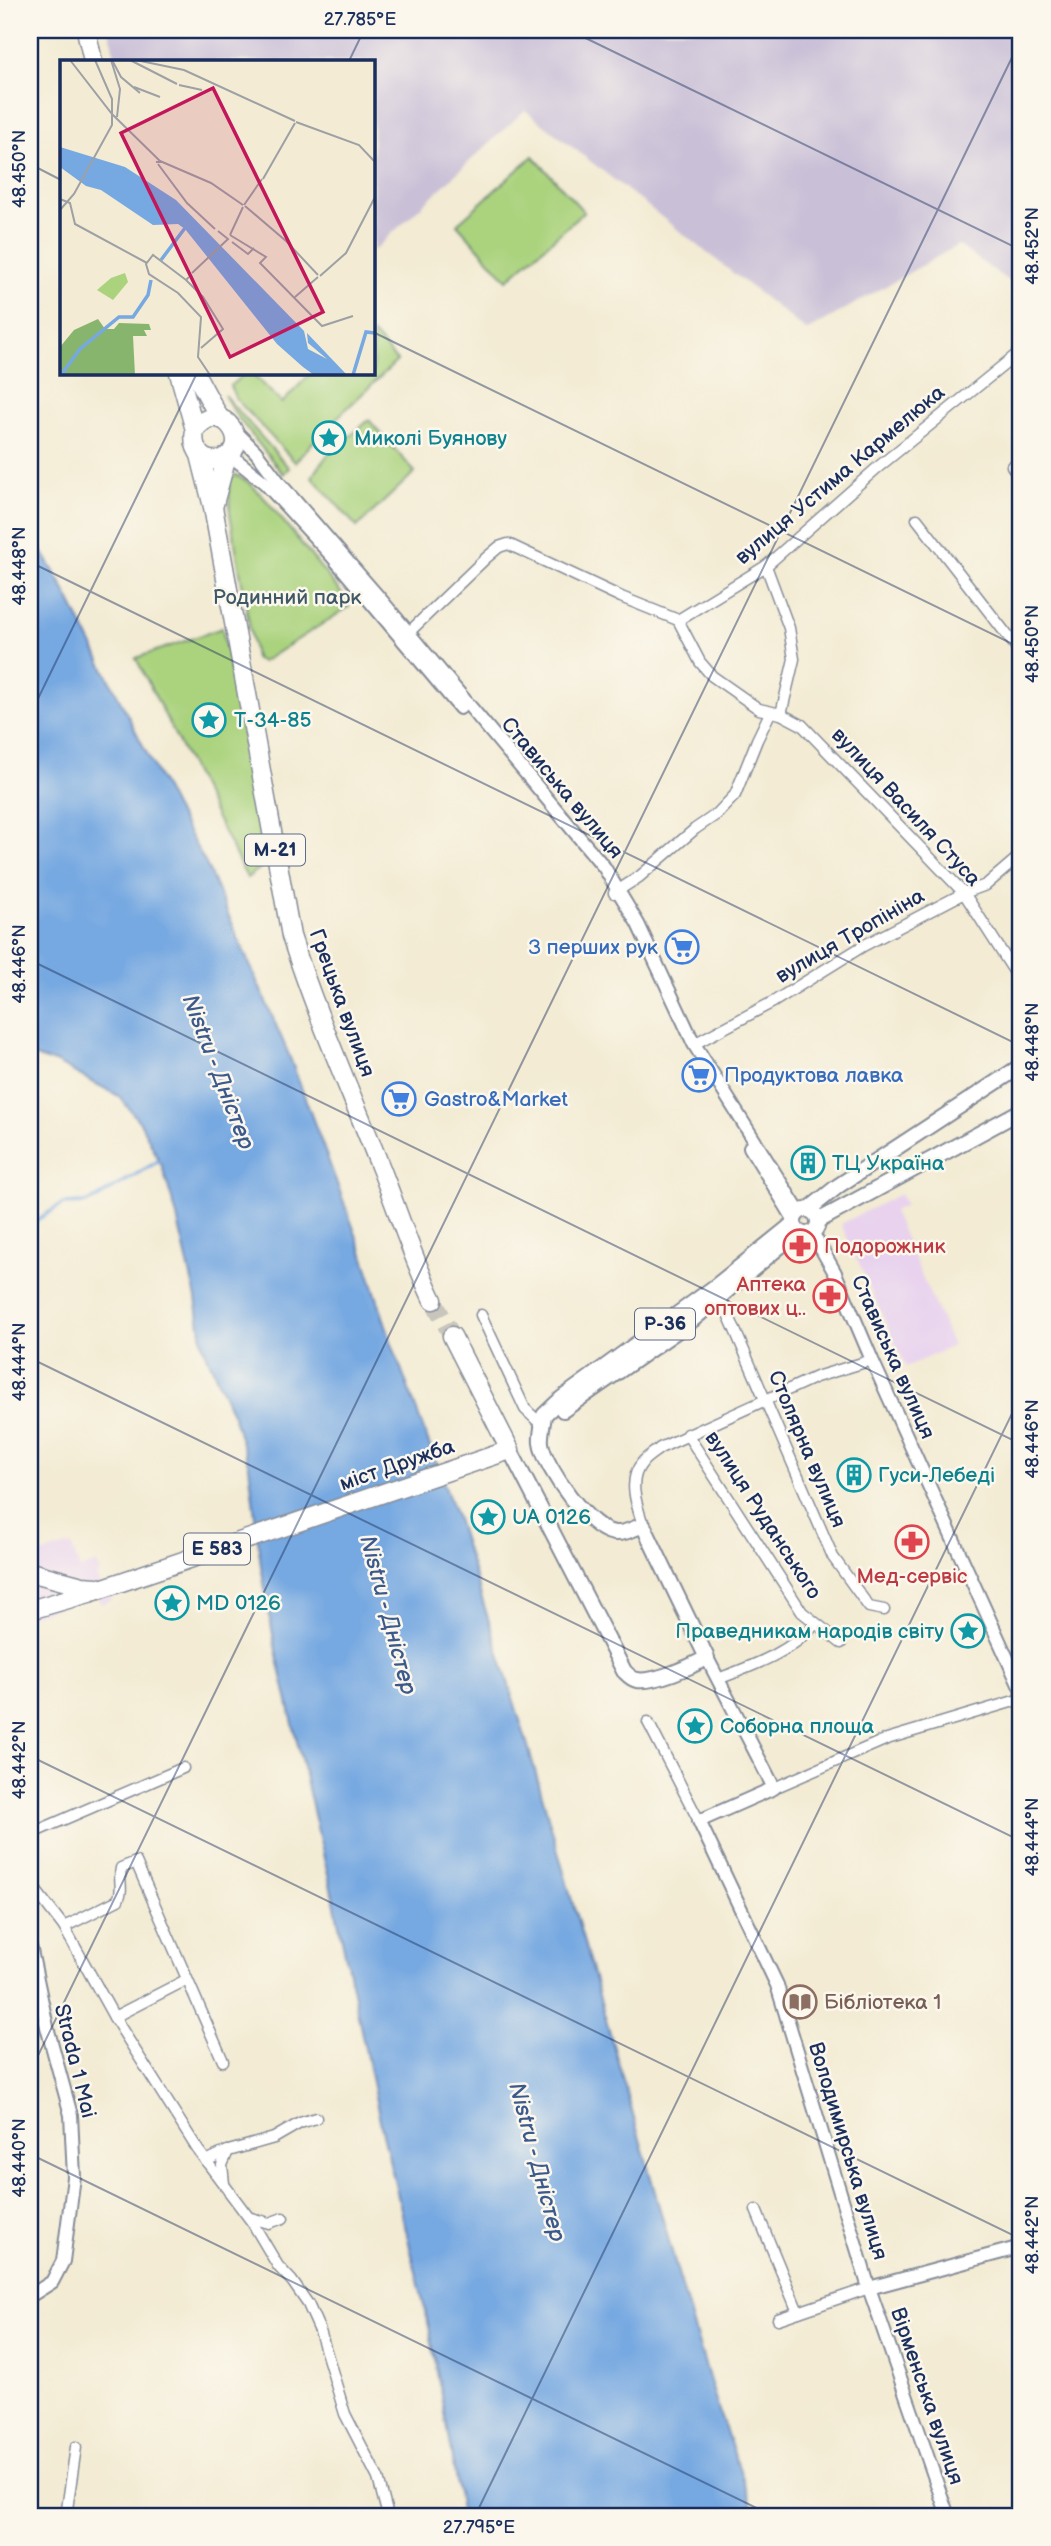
<svg xmlns="http://www.w3.org/2000/svg" width="1051" height="2546" font-family="'Balsamiq Sans',sans-serif">
<rect width="100%" height="100%" fill="#fbf7ec"/>
<filter id="ink" filterUnits="userSpaceOnUse"><feTurbulence type="fractalNoise" baseFrequency=".0143" numOctaves="2"/><feDisplacementMap in="SourceGraphic" scale="14" xChannelSelector="R" yChannelSelector="G"/><feConvolveMatrix kernelMatrix="1 2 1 2 8 2 1 2 1" color-interpolation-filters="sRGB"/></filter>
<filter id="wash" filterUnits="userSpaceOnUse"><feTurbulence type="fractalNoise" baseFrequency=".00686" numOctaves="4" result="noise"/><feDisplacementMap in="SourceGraphic" scale="28" xChannelSelector="R" yChannelSelector="G"/><feGaussianBlur stdDeviation="1.57" result="paint"/><feColorMatrix in="noise" values="0 0 0 0 0 0 0 0 0 0 0 0 0 0 0 0 0 1.4 0 .05"/><feComposite in="paint" operator="in"/></filter>
<g filter="url(#wash)">
<rect width="100%" height="100%" fill="#f3ebd3"/>
<g fill="#e8d2ee">
<polygon points="900,1194 906,1205 893,1211 953,1346 906,1367 841,1224"/>
<polygon points="71,1545 80,1569 97,1563 100,1573 96,1575 103,1596 110,1593 112,1599 101,1604 97,1594 30,1616 30,1557"/>
</g>
<polygon fill="#c9bfd7" points="109,30 1021,30 1021,290 958,245 807,331 525,110 373,251 373,61 116,61"/>
<g fill="#abd37e" stroke="#63816e" stroke-width="2">
<polygon points="533,156 584,212 507,280 457,224"/>
<polygon points="373,334 397,361 324,430 295,462 236,399 230,386 245,373 251,373 282,403 311,373 373,373"/>
<polygon points="224,395 289,468 283,474 238,418"/>
<polygon points="369,420 415,472 357,527 312,477 326,457"/>
<polygon points="235,475 250,483 267,501 342,594 349,607 262,662 255,658 230,514 229,480"/>
<polygon points="222,628 268,862 247,878 136,658"/>
</g>
<polygon fill="#76a8e1" stroke="#486ca0" stroke-width="2" points="30,531 63,587 174,807 206,864 289,1055 361,1248 392,1344 457,1519 528,1746 692,2322 720,2414 756,2516 462,2516 430,2331 381,2125 334,1901 275,1646 261,1566 249,1466 234,1418 203,1346 196,1298 176,1213 162,1166 141,1124 119,1096 55,1062 30,1056"/>
<g fill="none" stroke-linecap="round" stroke-linejoin="round">
<polyline stroke="#76a8e1" stroke-width="3.5" points="30,1224 63,1204 86,1203 97,1198 160,1160"/>
</g>
</g>
<g filter="url(#ink)">
<g fill="none" stroke-linecap="round" stroke-linejoin="round">
<polyline stroke="#c8c5bc" stroke-width="18" stroke-dasharray="18 9" stroke-linecap="butt" points="433,1300 452,1336"/>
<defs>
<g id="street">
<polyline points="1012,466 1021,478"/>
<polyline points="917,519 1021,653"/>
<polyline points="766,566 789,628 794,659 781,714"/>
<polyline points="678,620 766,566 877,468 1021,351"/>
<polyline points="405,636 486,558 499,547 508,544 621,597 678,620 700,662 712,676 759,709 781,714 802,725 964,893 1021,982"/>
<polyline points="614,893 639,877 695,829 717,814 735,795 757,740 770,713"/>
<polyline points="694,1044 773,1002 863,946 964,893 986,885 1021,855"/>
<polyline points="719,1293 833,1557 869,1607 884,1610"/>
<polyline points="481,1315 525,1409 543,1426"/>
<polyline points="687,1434 802,1612 841,1643"/>
<path d="M643 1525C637 1506 627 1480 642 1463 646 1457 654 1453 660 1448L816 1377 872 1360"/>
<path d="M718 1679C752 1666 792 1652 815 1624"/>
<polyline points="648,1722 699,1821"/>
<polyline points="774,1788 887,1739 1021,1699"/>
<polyline points="30,1834 183,1768"/>
<polyline points="30,1883 64,1927 114,2017 198,2150 252,2222 278,2266 292,2281 308,2304 320,2331 345,2414 378,2478 388,2516"/>
<path d="M64 1927 118 1900C124 1889 118 1880 121 1868L136 1862 223 2061"/>
<polyline points="114,2017 186,1980"/>
<polyline points="206,2161 225,2152 274,2138 300,2123 316,2118"/>
<polyline points="224,2184 222,2165 228,2151"/>
<polyline points="756,2210 798,2312"/>
<polyline points="251,2218 269,2223 283,2218"/>
<polyline points="778,2319 869,2288"/>
<polyline points="66,2516 76,2447"/>
</g>
<g id="secondary">
<polyline points="235,431 256,452 281,485 381,600 604,867 638,924 694,1044 799,1212"/>
<polyline points="230,455 265,483 332,556 460,708"/>
<polyline points="750,1147 794,1219"/>
<polyline points="812,1232 835,1273 872,1360 1021,1689"/>
<polyline points="707,1658 774,1788 699,1821 777,1985 869,2288 948,2516"/>
<polyline points="30,1946 47,2027 71,2115 74,2177 63,2261 52,2282 30,2296"/>
<polyline points="869,2288 1021,2247"/>
</g>
<g id="primary">
<circle cx="806" cy="1222" r="12"/>
<polyline points="808,1210 838,1186 1021,1066"/>
<polyline points="818,1221 1021,1111"/>
<polyline points="563,1410 691,1321 779,1247 800,1233"/>
<path d="M510 1450 624 1671C628 1675 631 1679 637 1680 654 1683 692 1666 707 1658L643 1525C635 1528 624 1534 616 1533 591 1533 544 1467 541 1443 540 1435 543 1424 544 1415L561 1399 716 1286 793 1224"/>
</g>
<g id="highway">
<polyline points="86,30 93,61"/>
<path d="M179 373 195 430C192 445 199 463 217 460 259 453 222 392 195 430"/>
<polyline points="195,373 220,419"/>
<path d="M200 455 213 507 291 936C316 1014 350 1090 380 1166 398 1211 412 1257 433 1300"/>
<polyline points="214,504 227,456"/>
<polyline points="30,1572 82,1586 97,1587"/>
<polyline points="30,1610 89,1593 510,1450 452,1336"/>
</g>
</defs>
<use href="#street" stroke="#878d98" stroke-width="13"/>
<use href="#secondary" stroke="#878d98" stroke-width="16"/>
<use href="#primary" stroke="#878d98" stroke-width="18"/>
<use href="#highway" stroke="#878d98" stroke-width="21"/>
<use href="#street" stroke="#fff" stroke-width="10"/>
<use href="#secondary" stroke="#fff" stroke-width="12"/>
<use href="#primary" stroke="#fff" stroke-width="14"/>
<use href="#highway" stroke="#fff" stroke-width="18"/>
</g>
</g>
<path fill="none" stroke="#1b2f5e" stroke-width="2" stroke-opacity="0.45" d="M569 30 1021 250M349 61 364 30M30 164 61 180M373 332 1021 648M30 562 1021 1046M30 715 197 373M30 960 1021 1444M30 1358 1021 1841M30 1756 1021 2239M30 2072 1021 39M30 2154 773 2516M475 2516 1021 1395"/>
<defs>
<symbol id="sight-ring" viewBox="-11 -11 22 22"><circle r="9.5" fill="#fbf7ec" stroke="#0f9aa8" stroke-width="1.5"/><path d="M0-6L1.8-2.2L6-1.7L2.9 1.2L3.7 5.4L0 3.3L-3.7 5.4L-2.9 1.2L-6-1.7L-1.8-2.2Z" fill="#0f9aa8"/></symbol>
<symbol id="supermarket-ring" viewBox="-11 -11 22 22"><circle r="9.5" fill="#fbf7ec" stroke="#3f7fe0" stroke-width="1.5"/><path d="M-6-5.5h2.5l.6 2H6L4.5 2H-2.5L-4.4-4H-6ZM-1.5 3.2a1.3 1.3 0 1 0 .1 0ZM3 3.2a1.3 1.3 0 1 0 .1 0Z" fill="#3f7fe0"/></symbol>
<symbol id="building-ring" viewBox="-11 -11 22 22"><circle r="9.5" fill="#fbf7ec" stroke="#0f9aa8" stroke-width="1.5"/><path d="M-4-6H4V6H1V3H-1V6H-4ZM-2.5-4.3h1.7v1.8h-1.7ZM.8-4.3h1.7v1.8H.8ZM-2.5-1h1.7V.8h-1.7ZM.8-1h1.7V.8H.8Z" fill="#0f9aa8"/></symbol>
<symbol id="pharmacy-ring" viewBox="-11 -11 22 22"><circle r="9.5" fill="#fbf7ec" stroke="#e0444e" stroke-width="1.5"/><path d="M-2-6h4v4h4v4h-4v4h-4v-4h-4v-4h4Z" fill="#e0444e"/></symbol>
<symbol id="library-ring" viewBox="-11 -11 22 22"><circle r="9.5" fill="#fbf7ec" stroke="#8d6e63" stroke-width="1.5"/><path d="M-6-4Q-3-5.5-.7-3.5V5Q-3 3-6 4ZM6-4Q3-5.5 .7-3.5V5Q3 3 6 4Z" fill="#8d6e63"/></symbol>
</defs>
<g fill-rule="evenodd">
<use href="#sight-ring" x="310" y="419" width="38" height="38"/>
<use href="#sight-ring" x="190" y="701" width="38" height="38"/>
<use href="#supermarket-ring" x="663" y="928" width="38" height="38"/>
<use href="#supermarket-ring" x="680" y="1056" width="38" height="38"/>
<use href="#supermarket-ring" x="380" y="1080" width="38" height="38"/>
<use href="#building-ring" x="789" y="1144" width="38" height="38"/>
<use href="#pharmacy-ring" x="781" y="1227" width="38" height="38"/>
<use href="#pharmacy-ring" x="811" y="1277" width="38" height="38"/>
<use href="#building-ring" x="835" y="1456" width="38" height="38"/>
<use href="#sight-ring" x="469" y="1498" width="38" height="38"/>
<use href="#pharmacy-ring" x="893" y="1523" width="38" height="38"/>
<use href="#sight-ring" x="153" y="1584" width="38" height="38"/>
<use href="#sight-ring" x="949" y="1612" width="38" height="38"/>
<use href="#sight-ring" x="676" y="1707" width="38" height="38"/>
<use href="#library-ring" x="781" y="1983" width="38" height="38"/>
</g>
<g text-anchor="middle" dominant-baseline="central" stroke-width="5" stroke-linejoin="round" paint-order="stroke">
<g fill="#fbf7ec" stroke="#5e6b89" stroke-width="2">
<rect x="245" y="834.5" width="60" height="31" rx="5"/>
<rect x="635" y="1308.5" width="60" height="31" rx="5"/>
<rect x="184" y="1533.5" width="66" height="31" rx="5"/>
</g>
<g font-size="19" font-weight="bold" fill="#1b2f5e">
<text x="275" y="850">М-21</text>
<text x="665" y="1324">Р-36</text>
<text x="217" y="1549">E 583</text>
</g>
<g font-size="21" fill="#0d838f" stroke="#fbf7ec" text-anchor="start">
<text x="354" y="438">Миколі Буянову</text>
<text x="234" y="720">Т-34-85</text>
<text x="832" y="1163">ТЦ Україна</text>
<text x="878" y="1475">Гуси-Лебеді</text>
<text x="512" y="1517">UA 0126</text>
<text x="196" y="1603">MD 0126</text>
<text x="944" y="1631" text-anchor="end">Праведникам народів світу</text>
<text x="720" y="1726">Соборна площа</text>
</g>
<g font-size="21" fill="#1b2f5e" stroke="#fbf7ec">
<text transform="translate(840 475) rotate(-40)">вулиця Устима Кармелюка</text>
<text transform="translate(562 788) rotate(50)">Стависька вулиця</text>
<text transform="translate(906 807) rotate(47)">вулиця Василя Стуса</text>
<text transform="translate(850 936) rotate(-30)">вулиця Тропініна</text>
<text transform="translate(342 1003) rotate(70)">Грецька вулиця</text>
<text transform="translate(893 1357) rotate(66)">Стависька вулиця</text>
<text transform="translate(807 1449) rotate(67)">Столярна вулиця</text>
<text transform="translate(397 1465) rotate(-19)">міст Дружба</text>
<text transform="translate(763 1515) rotate(57)">вулиця Руданського</text>
<text transform="translate(75 2061) rotate(76)">Strada 1 Mai</text>
<text transform="translate(848 2151) rotate(73)">Володимирська вулиця</text>
<text transform="translate(927 2396) rotate(71)">Вірменська вулиця</text>
</g>
<g font-size="21" fill="#3f5866" stroke="#fbf7ec">
<text x="287" y="597">Родинний парк</text>
</g>
<g font-size="21" fill="#366cbe" stroke="#fbf7ec" text-anchor="start">
<text x="658" y="947" text-anchor="end">З перших рук</text>
<text x="724" y="1075">Продуктова лавка</text>
<text x="424" y="1099">Gastro&amp;Market</text>
</g>
<g font-size="21" fill="#be3a42" stroke="#fbf7ec" text-anchor="start">
<text x="824" y="1246">Подорожник</text>
<text x="806" y="1284" text-anchor="end">Аптека<tspan x="806" dy="24">оптових ц..</tspan></text>
<text x="912" y="1576" text-anchor="middle">Мед-cервіс</text>
</g>
<g font-size="21" fill="#785e54" stroke="#fbf7ec" text-anchor="start">
<text x="824" y="2002">Бібліотека 1</text>
</g>
<g font-size="23" font-style="italic" fill="#3b598c" stroke="#fbf7ec">
<text transform="translate(218 1072) rotate(69)">Nistru - Дністер</text>
<text transform="translate(388 1615) rotate(75)">Nistru - Дністер</text>
<text transform="translate(537 2162) rotate(75)">Nistru - Дністер</text>
</g>
</g>
<g transform="translate(60 60)">
<rect width="315" height="315" fill="#f3ebd3"/>
<path d="M65 213 68 222 53 240 37 230 51 218Z" fill="#abd37e"/>
<path d="M38 259 45 269H54L59 263 89 264 91 270H84L87 276H73L75 315H0V287L14 270Z" fill="#88b56d"/>
<path d="M0 87 65 107 116 140 244 271 248 289 267 299 248 283 247 273 287 315H254L243 307 217 284 125 169 118 164 93 165 41 130 26 126 0 107Z" fill="#76a8e1"/>
<path fill="none" stroke="#76a8e1" stroke-width="3.5" d="M101 200 125 168M1 315 20 289 59 257H73L88 235 91 220M293 315 306 272 315 273"/>
<path fill="none" stroke="#9da0a4" stroke-width="2" d="M10 0 52 54 101 102H96M51 0 60 29 57 57M52 0 61 17 80 33M70 0 117 24M76 0 124 10 235 61M119 25 142 30M74 27 100 37M236 62 299 85 315 102M100 101 151 123 183 145M98 104 127 143 155 169M203 119 235 63M0 139 10 143 15 164 87 203M184 145 202 119M185 146 226 181 258 215M0 150 14 134 52 65V39L35 0M170 175 206 197 200 203 262 266 293 256M170 175 183 147M172 182 188 194 194 188M132 213 168 179 158 171M260 216 286 193 315 137M129 217 126 220 93 195 86 204 89 214 118 233 141 257 138 297 150 315M126 220 143 237 163 269 141 288M235 237 258 217"/>
<path fill="#c2185b" fill-opacity="0.15" stroke="#c2185b" stroke-width="3.5" d="M153 28 263 252 170 297 61 73Z"/>
<rect width="315" height="315" fill="none" stroke="#1b2f5e" stroke-width="3.5"/>
</g>
<rect width="1051" height="2546" fill="none" stroke="#fbf7ec" stroke-width="77"/>
<rect x="38" y="38" width="974" height="2470" fill="none" stroke="#1b2f5e" stroke-width="2.5"/>
<g font-size="18" text-anchor="middle" fill="#1b2f5e">
<text x="360" y="25">27.785°E</text>
<text transform="translate(19 169) rotate(-90)" y="6">48.450°N</text>
<text transform="translate(1032 246) rotate(-90)" y="6">48.452°N</text>
<text transform="translate(19 566) rotate(-90)" y="6">48.448°N</text>
<text transform="translate(1032 644) rotate(-90)" y="6">48.450°N</text>
<text transform="translate(19 964) rotate(-90)" y="6">48.446°N</text>
<text transform="translate(1032 1042) rotate(-90)" y="6">48.448°N</text>
<text transform="translate(19 1362) rotate(-90)" y="6">48.444°N</text>
<text transform="translate(1032 1439) rotate(-90)" y="6">48.446°N</text>
<text transform="translate(19 1760) rotate(-90)" y="6">48.442°N</text>
<text transform="translate(1032 1837) rotate(-90)" y="6">48.444°N</text>
<text transform="translate(19 2158) rotate(-90)" y="6">48.440°N</text>
<text transform="translate(1032 2235) rotate(-90)" y="6">48.442°N</text>
<text x="479" y="2533">27.795°E</text>
</g>
</svg>
